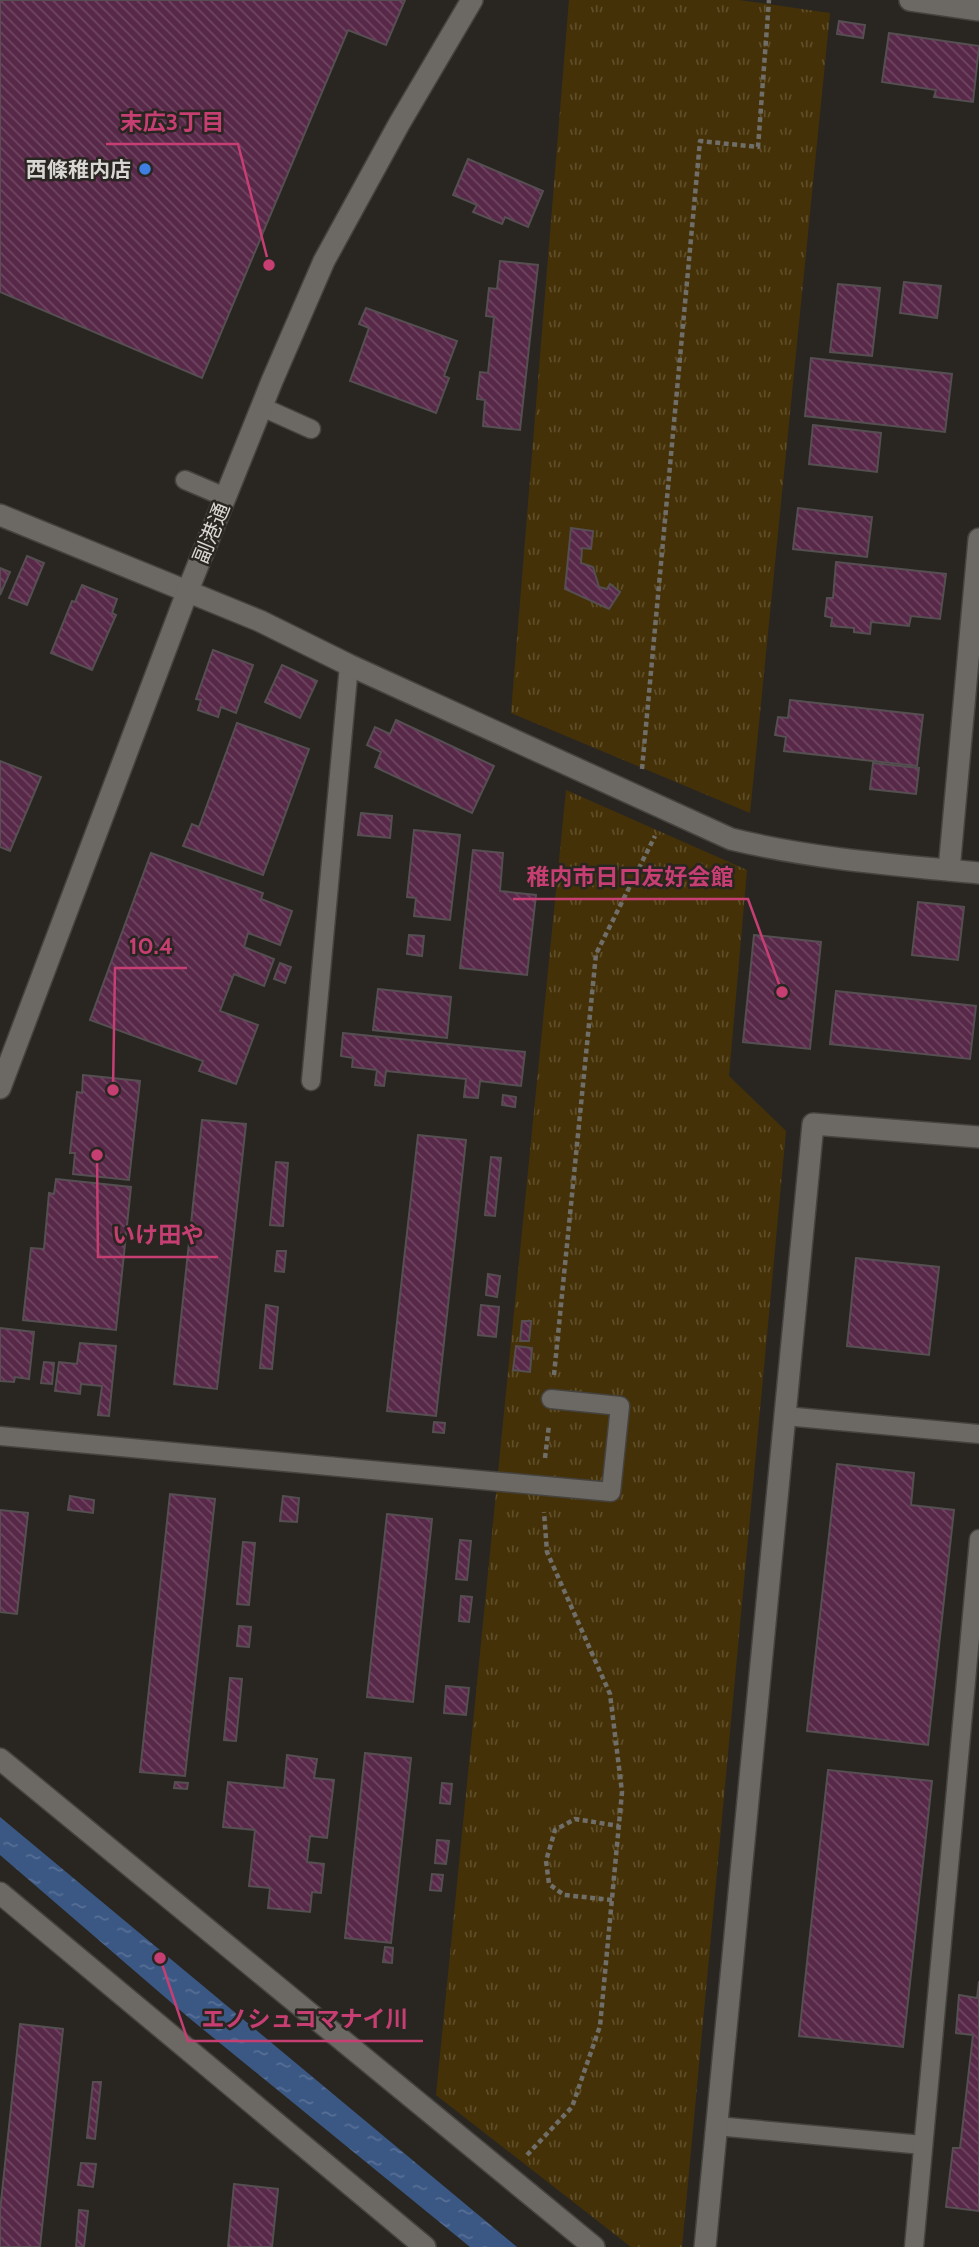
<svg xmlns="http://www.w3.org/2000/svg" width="979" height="2247" font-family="Cabin,'Noto Sans JP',sans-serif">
<defs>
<pattern id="park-tufts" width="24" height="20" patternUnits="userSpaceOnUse" patternTransform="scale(1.75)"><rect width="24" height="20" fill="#453107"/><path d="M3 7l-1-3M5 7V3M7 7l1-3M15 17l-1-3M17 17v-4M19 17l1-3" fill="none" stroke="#5f4e2a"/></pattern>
<pattern id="water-ripples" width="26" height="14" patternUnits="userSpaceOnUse" patternTransform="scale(1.75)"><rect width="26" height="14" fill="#3b5885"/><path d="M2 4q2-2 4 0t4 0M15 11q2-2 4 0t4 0" fill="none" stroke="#576f95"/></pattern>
<pattern id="building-back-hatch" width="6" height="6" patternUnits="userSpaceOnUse" patternTransform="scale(1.75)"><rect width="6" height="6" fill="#582848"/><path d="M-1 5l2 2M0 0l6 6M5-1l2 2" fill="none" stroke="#6f4662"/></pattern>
</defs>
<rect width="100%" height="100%" fill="#292621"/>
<g fill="url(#park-tufts)">
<polygon points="569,0 739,0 830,13 750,813 511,713"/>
<polygon points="566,790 747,870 729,1076 786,1131 682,2247 631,2247 436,2095"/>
</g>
<polygon fill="url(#water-ripples)" points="0,1817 517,2247 470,2247 188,2017 0,1855"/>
<g fill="url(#building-back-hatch)" stroke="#554f52" stroke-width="2">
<polygon points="0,0 405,0 386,45 348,30 202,378 0,292"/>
<polygon points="839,21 865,25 863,38 837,34"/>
<polygon points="889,33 979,46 973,102 934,97 936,90 882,82"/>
<polygon points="468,159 543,191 528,227 505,217 502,224 473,212 477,205 453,195"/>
<polygon points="500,261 538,265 520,430 483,426 485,400 477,399 480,372 488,373 494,317 486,316 489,288 497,289"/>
<polygon points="904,282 941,286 937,318 900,313"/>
<polygon points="838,284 880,288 872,356 830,352"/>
<polygon points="366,308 457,341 444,376 449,378 436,413 350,381 369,328 359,324"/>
<polygon points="811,358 952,374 945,432 805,416"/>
<polygon points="813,425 881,433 877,472 809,464"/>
<polygon points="798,508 872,517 867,557 793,549"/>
<polygon points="571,528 593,531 591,549 582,548 581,563 593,567 599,587 607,589 610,584 620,592 609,609 565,589"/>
<polygon points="27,556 44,563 27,605 9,598"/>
<polygon points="836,562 946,574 940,619 911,616 909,626 871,622 870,634 854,632 854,628 831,626 832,618 825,616 827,598 833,598"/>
<polygon points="0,568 10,572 0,595"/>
<polygon points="82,585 117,599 112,613 116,615 92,670 51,653 72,601 75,602"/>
<polygon points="213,650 253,665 236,713 221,707 218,717 198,710 201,700 196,699"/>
<polygon points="282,665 317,681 300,718 265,702"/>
<polygon points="790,700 923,715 917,766 784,751 786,737 775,735 778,717 788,718"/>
<polygon points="396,720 494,766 472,813 375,767 381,752 367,745 375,727 390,734"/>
<polygon points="237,723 309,749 263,875 183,846 192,824 199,827"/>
<polygon points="0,761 41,777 10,851 0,847"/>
<polygon points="873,763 919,768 916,794 870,789"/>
<polygon points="361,813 392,816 390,838 358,835"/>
<polygon points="414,830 460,835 450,920 414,916 416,898 407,897"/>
<polygon points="473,850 503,853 500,891 536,895 527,975 460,968"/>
<polygon points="151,853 263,893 261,899 292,911 280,945 248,933 244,947 274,959 264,986 234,974 220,1011 258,1025 236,1084 199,1071 203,1061 90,1020"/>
<polygon points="918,902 964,907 958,960 912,955"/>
<polygon points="409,935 424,936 422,956 407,954"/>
<polygon points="754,935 821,942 810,1049 743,1042"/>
<polygon points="280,963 291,967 285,983 274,979"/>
<polygon points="378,989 451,997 447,1038 373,1030"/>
<polygon points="836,991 976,1006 970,1059 830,1044"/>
<polygon points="343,1033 525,1052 521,1086 480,1081 478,1098 464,1097 466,1079 386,1071 384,1086 375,1085 377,1070 352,1067 353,1058 341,1056"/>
<polygon points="83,1075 140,1081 129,1180 73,1174 75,1153 70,1153 77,1092 82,1093"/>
<polygon points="503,1095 516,1097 515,1107 502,1105"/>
<polygon points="202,1120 246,1124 217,1389 174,1384"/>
<polygon points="418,1135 466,1140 436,1416 387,1411"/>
<polygon points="491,1157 501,1158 495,1216 485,1215"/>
<polygon points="276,1162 288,1163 283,1226 270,1225"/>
<polygon points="56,1179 131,1187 116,1330 23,1320 31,1248 44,1249 49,1193 54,1194"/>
<polygon points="277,1251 286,1251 284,1272 275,1271"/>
<polygon points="856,1258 939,1267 929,1355 847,1346"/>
<polygon points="488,1274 500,1276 497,1297 486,1295"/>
<polygon points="266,1305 278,1307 272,1369 260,1368"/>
<polygon points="481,1305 499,1307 496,1337 478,1335"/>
<polygon points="522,1321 531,1321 529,1341 520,1341"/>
<polygon points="0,1328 34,1332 29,1379 15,1377 14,1382 0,1381"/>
<polygon points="80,1343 116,1346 109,1416 98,1415 102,1386 81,1384 80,1394 55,1391 59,1362 77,1364"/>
<polygon points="516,1346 532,1348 530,1372 513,1370"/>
<polygon points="44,1362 54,1363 52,1384 41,1383"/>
<polygon points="434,1422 445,1423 444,1433 433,1432"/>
<polygon points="837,1464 914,1473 911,1505 954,1510 928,1745 807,1731"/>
<polygon points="170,1494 215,1499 185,1776 140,1772"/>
<polygon points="70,1496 94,1500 93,1513 68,1510"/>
<polygon points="283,1496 299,1498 297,1522 280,1521"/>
<polygon points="0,1510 28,1513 17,1614 0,1612"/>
<polygon points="387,1514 432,1519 413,1702 367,1697"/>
<polygon points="460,1540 471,1541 467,1580 456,1579"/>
<polygon points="243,1542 255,1543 249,1605 237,1604"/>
<polygon points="461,1596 472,1597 469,1622 459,1621"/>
<polygon points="239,1626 251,1627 249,1647 237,1646"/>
<polygon points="230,1678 242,1679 236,1741 224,1740"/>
<polygon points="446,1686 469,1688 466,1715 444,1713"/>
<polygon points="365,1753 411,1758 391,1943 345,1938"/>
<polygon points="287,1755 317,1759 314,1778 334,1780 327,1838 310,1836 307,1862 324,1864 321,1893 312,1892 310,1912 268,1908 270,1888 249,1886 255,1830 223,1827 228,1782 284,1788"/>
<polygon points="828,1770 932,1781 903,2047 799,2036"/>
<polygon points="175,1782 188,1783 187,1789 174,1788"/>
<polygon points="442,1783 452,1784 450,1804 440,1803"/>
<polygon points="437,1840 449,1841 446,1864 435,1863"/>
<polygon points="432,1874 443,1875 441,1891 430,1890"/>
<polygon points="385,1947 393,1948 392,1963 383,1962"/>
<polygon points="979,1981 979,2211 946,2207 953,2148 960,2148 973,2035 956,2033 959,1995 977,1998"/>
<polygon points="20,2024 63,2029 40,2247 0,2247 0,2211"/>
<polygon points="93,2082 101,2082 95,2139 87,2138"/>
<polygon points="81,2163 96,2164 93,2187 78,2185"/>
<polygon points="234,2184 278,2189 272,2247 228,2247"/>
<polygon points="79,2210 88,2211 84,2247 76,2247"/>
</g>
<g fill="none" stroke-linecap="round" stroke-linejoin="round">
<defs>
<g id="lane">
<polyline points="262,407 311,429"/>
<polyline points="185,480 225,497"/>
<polyline points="311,1081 349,665"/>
<polyline points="785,1416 979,1434"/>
<polyline points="0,1436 611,1492 620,1406 551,1399"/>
<polyline points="716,2126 923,2145"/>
<polyline points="914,2247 979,1539"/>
</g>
<g id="street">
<polyline points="910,0 979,10"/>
<polyline points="949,870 979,539"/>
<polyline points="705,2247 813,1124 979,1137"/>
</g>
<g id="secondary">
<path d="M0 515 260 621 349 665 731 839C813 859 896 865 979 873"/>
<polyline points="0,1088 188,590 272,381 324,261 399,124 472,0"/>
<polyline points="0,1759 594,2247"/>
<polyline points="0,1893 425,2247"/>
</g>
</defs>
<use href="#lane" stroke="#45433f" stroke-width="21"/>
<use href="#street" stroke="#45433f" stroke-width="24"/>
<use href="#secondary" stroke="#45433f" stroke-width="24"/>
<g stroke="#706e69" stroke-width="4.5" stroke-dasharray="5 3.5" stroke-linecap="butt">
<polyline points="642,769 700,141 758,147 769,0"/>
<polyline points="554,1375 596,954 655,836"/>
<polyline points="545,1458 549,1425"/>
<polyline points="612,1900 564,1895 549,1884 546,1861 555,1830 575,1819 619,1826"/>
<polyline points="527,2155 572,2107 600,2026 622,1792 610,1694 547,1552 544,1512"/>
</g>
<use href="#lane" stroke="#6c6863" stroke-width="18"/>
<use href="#street" stroke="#6c6863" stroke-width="21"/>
<use href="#secondary" stroke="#6c6863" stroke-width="21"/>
</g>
<circle fill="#3f7fe0" stroke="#292621" stroke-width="2.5" cx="145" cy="169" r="7"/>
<g text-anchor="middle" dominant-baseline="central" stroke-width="5" stroke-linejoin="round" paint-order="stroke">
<g font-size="21" font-weight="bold" fill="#d9d7d4" stroke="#292621" text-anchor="end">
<text x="131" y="169">西條稚内店</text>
</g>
<g font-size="21" fill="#d9d7d4" stroke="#292621">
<text transform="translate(211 533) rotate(-68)">副港通</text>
</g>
</g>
<path fill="none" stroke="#c73e73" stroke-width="2.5" d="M269 265L238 144H106M782 992L748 899H513M113 1090L115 968H187M97 1155L98 1257H218M160 1958L188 2041H423"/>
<g fill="#c73e73" stroke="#292621" stroke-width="2.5">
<circle cx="269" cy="265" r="7"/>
<circle cx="782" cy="992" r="7"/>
<circle cx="113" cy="1090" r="7"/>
<circle cx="97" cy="1155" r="7"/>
<circle cx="160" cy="1958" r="7"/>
</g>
<g font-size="23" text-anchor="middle" font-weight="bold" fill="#c73e73" stroke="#292621" stroke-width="5" stroke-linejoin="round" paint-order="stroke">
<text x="172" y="130">末広3丁目</text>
<text x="630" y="885">稚内市日ロ友好会館</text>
<text x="151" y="954">10.4</text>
<text x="158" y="1243">いけ田や</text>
<text x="305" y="2027">エノシュコマナイ川</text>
</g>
</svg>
